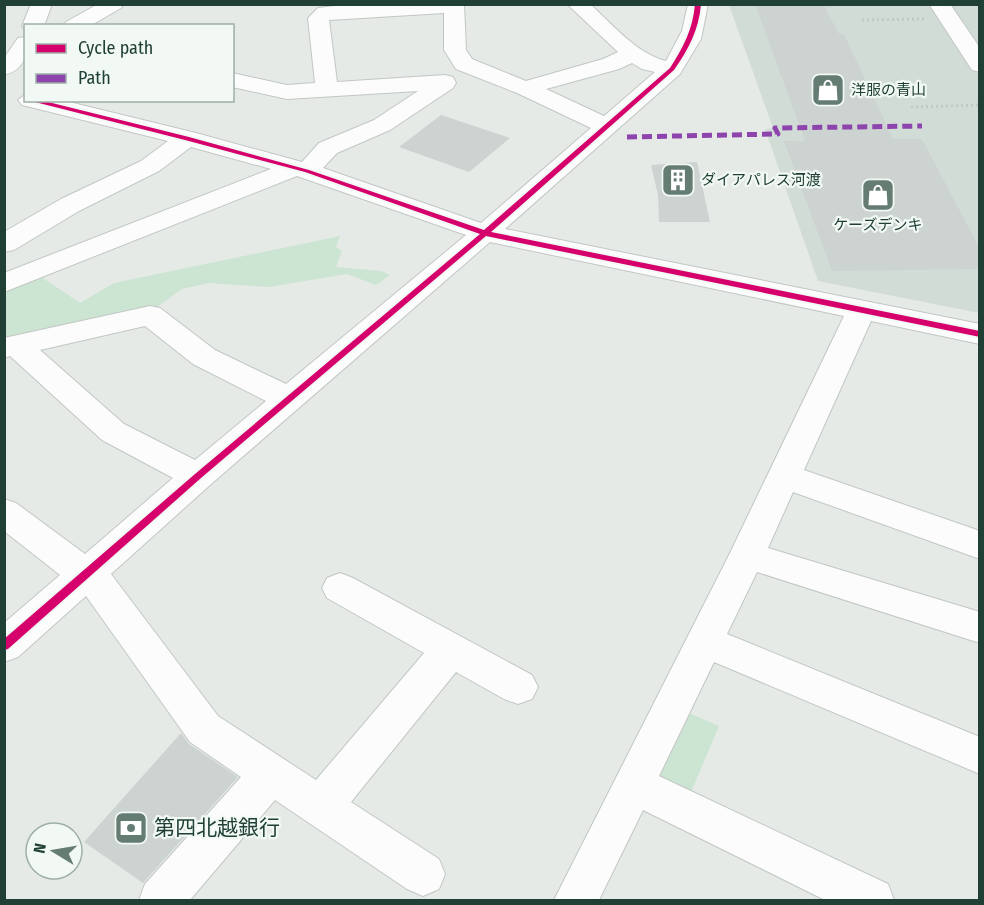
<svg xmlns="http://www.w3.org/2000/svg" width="984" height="905" font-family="'Fira Sans Condensed','Noto Sans JP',sans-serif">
<rect width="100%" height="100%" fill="#e5eae7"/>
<polygon fill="#d2dcd7" points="729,5 979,5 979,313 818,281 765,129 773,128"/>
<g fill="#cce4d2">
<polygon points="340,236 336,247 342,251 336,267 381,271 390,275 376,285 347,274 269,287 209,283 182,289 153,310 5,343 4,288 40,276 80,303 114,283"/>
<polygon points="682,710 719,726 688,799 649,781"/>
</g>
<g fill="#ccd3d0">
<polygon points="755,4 823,4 839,34 844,34 893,139 922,139 980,249 980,269 832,271 784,141 805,141"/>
<polygon points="441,115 510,138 469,172 399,147"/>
<polygon points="697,162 710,222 659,222 658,195 651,165"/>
<polygon points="181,733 189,744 238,777 143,883 84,842"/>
</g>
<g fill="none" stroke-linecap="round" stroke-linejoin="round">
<defs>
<g id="minor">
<polygon points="31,4 52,4 44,26 26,26 26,30 22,26"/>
<polygon points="98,4 124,4 121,8 90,26 63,26 66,22"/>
<path d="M352 4H464L466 50 472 59 526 81 603 59 618 52 567 4H590C612 24 637 54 666 61L682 31 688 4H708L701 39 680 74 505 229 980 324V344L871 321 804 470 980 531V559L793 492 768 548 980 612V643L757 572 727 634 980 737V774L714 662 659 776 888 884 894 900H825L643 810 599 900H554L729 555 844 316 490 242 210 485 111 574 218 716 316 780 424 653 327 598 322 588 327 578 340 573 353 578 532 675 538 687 532 699 518 704 504 699 456 672 351 802 439 859 445 874 439 889 423 896 407 889 275 800 190 900H139L145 884 241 777 190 742 86 596 18 657 4 662V623L60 575 4 531V499L16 503 85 554 173 478 102 440 10 356 4 358V338L150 306 160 308 215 350 286 384 466 235 297 176 4 292V273L271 169 191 147 159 171 79 211 14 250 4 252V232L61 199 141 161 168 141 22 105 18 100 26 94V100H61L196 133 302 162 319 143 374 120 418 91 287 99 232 87V73L287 85 315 83 308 18 318 8ZM444 13V50L456 69 517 93 591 128 481 223 323 168 337 153 390 130 453 88 456 83 453 77 445 75 337 82 329 20ZM632 63 642 69 655 72 604 116 546 89 619 69ZM145 326 193 364 266 401 195 460 124 424 40 350Z"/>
<polygon points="929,4 950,4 980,48 980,72 972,70"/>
<path d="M26 37C26 56 26 69 4 75V58L18 38Z"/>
</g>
</defs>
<use href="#minor" stroke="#c2c7c4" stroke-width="2"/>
<g stroke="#c1cac5" stroke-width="3" stroke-dasharray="2 3" stroke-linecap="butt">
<polyline points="862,20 925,19"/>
<polyline points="911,107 980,105"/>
</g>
<use href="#minor" fill="#fbfcfb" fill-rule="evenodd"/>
<polyline stroke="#8e44ad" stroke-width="5" stroke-dasharray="10 5" stroke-linecap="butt" points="627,137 778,134 775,128 922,126"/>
<defs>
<path id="cycleway" d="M695 4H701C699 30 688 50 674 70L491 232 980 331V337L486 236 201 478 8 649 4 650V639L195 474 480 234 305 172 185 140 27 100H40L189 137 309 170 484 230 670 68C683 48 693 29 695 4Z"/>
</defs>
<use href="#cycleway" stroke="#f2f9f5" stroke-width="4"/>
<use href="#cycleway" fill="#d6006c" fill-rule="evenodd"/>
</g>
<defs>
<symbol id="shop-square" viewBox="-11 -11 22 22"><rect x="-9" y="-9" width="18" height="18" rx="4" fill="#657c73" stroke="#f2f9f5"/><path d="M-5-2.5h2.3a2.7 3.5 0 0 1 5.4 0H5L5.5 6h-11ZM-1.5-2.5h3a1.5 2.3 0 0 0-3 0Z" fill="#fff"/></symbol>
<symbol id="building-square" viewBox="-11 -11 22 22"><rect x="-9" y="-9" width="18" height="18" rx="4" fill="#657c73" stroke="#f2f9f5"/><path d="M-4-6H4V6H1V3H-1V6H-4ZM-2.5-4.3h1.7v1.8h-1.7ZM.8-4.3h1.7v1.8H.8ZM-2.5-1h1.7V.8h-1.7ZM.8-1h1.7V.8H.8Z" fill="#fff"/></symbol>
<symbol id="bank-square" viewBox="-11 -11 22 22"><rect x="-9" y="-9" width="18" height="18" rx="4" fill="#657c73" stroke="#f2f9f5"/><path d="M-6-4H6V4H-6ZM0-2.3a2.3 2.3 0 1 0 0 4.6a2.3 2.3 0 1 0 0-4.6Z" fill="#fff"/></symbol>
</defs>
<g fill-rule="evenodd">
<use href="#shop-square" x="809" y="71" width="38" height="38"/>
<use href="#building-square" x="659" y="161" width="38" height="38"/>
<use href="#shop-square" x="859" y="176" width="38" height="38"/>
<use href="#bank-square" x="112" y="809" width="38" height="38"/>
</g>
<g text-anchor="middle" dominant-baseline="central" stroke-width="4.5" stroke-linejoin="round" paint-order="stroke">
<g font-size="15" fill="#204035" stroke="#f2f9f5" text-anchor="start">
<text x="851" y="90">洋服の青山</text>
<text x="701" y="180">ダイアパレス河渡</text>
<text x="878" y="225" text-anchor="middle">ケーズデンキ</text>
</g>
<g font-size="21" fill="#204035" stroke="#f2f9f5" text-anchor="start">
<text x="154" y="828">第四北越銀行</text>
</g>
</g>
<rect width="984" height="905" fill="none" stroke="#204035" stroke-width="12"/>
<rect x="24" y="24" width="210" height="78" fill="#f2f9f5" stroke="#9eafa8" stroke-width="1.5"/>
<rect x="36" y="44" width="30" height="9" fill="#d6006c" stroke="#9eafa8" stroke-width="1.5"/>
<text x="78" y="54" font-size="18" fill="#204035">Cycle path</text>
<rect x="36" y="74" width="30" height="9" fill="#8e44ad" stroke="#9eafa8" stroke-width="1.5"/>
<text x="78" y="84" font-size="18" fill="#204035">Path</text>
<g transform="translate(54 851) rotate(281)"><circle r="28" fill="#f2f9f5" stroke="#9eafa8" stroke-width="1.5"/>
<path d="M0-4.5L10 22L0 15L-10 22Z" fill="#657c73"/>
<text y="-9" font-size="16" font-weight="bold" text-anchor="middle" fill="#204035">N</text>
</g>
</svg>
